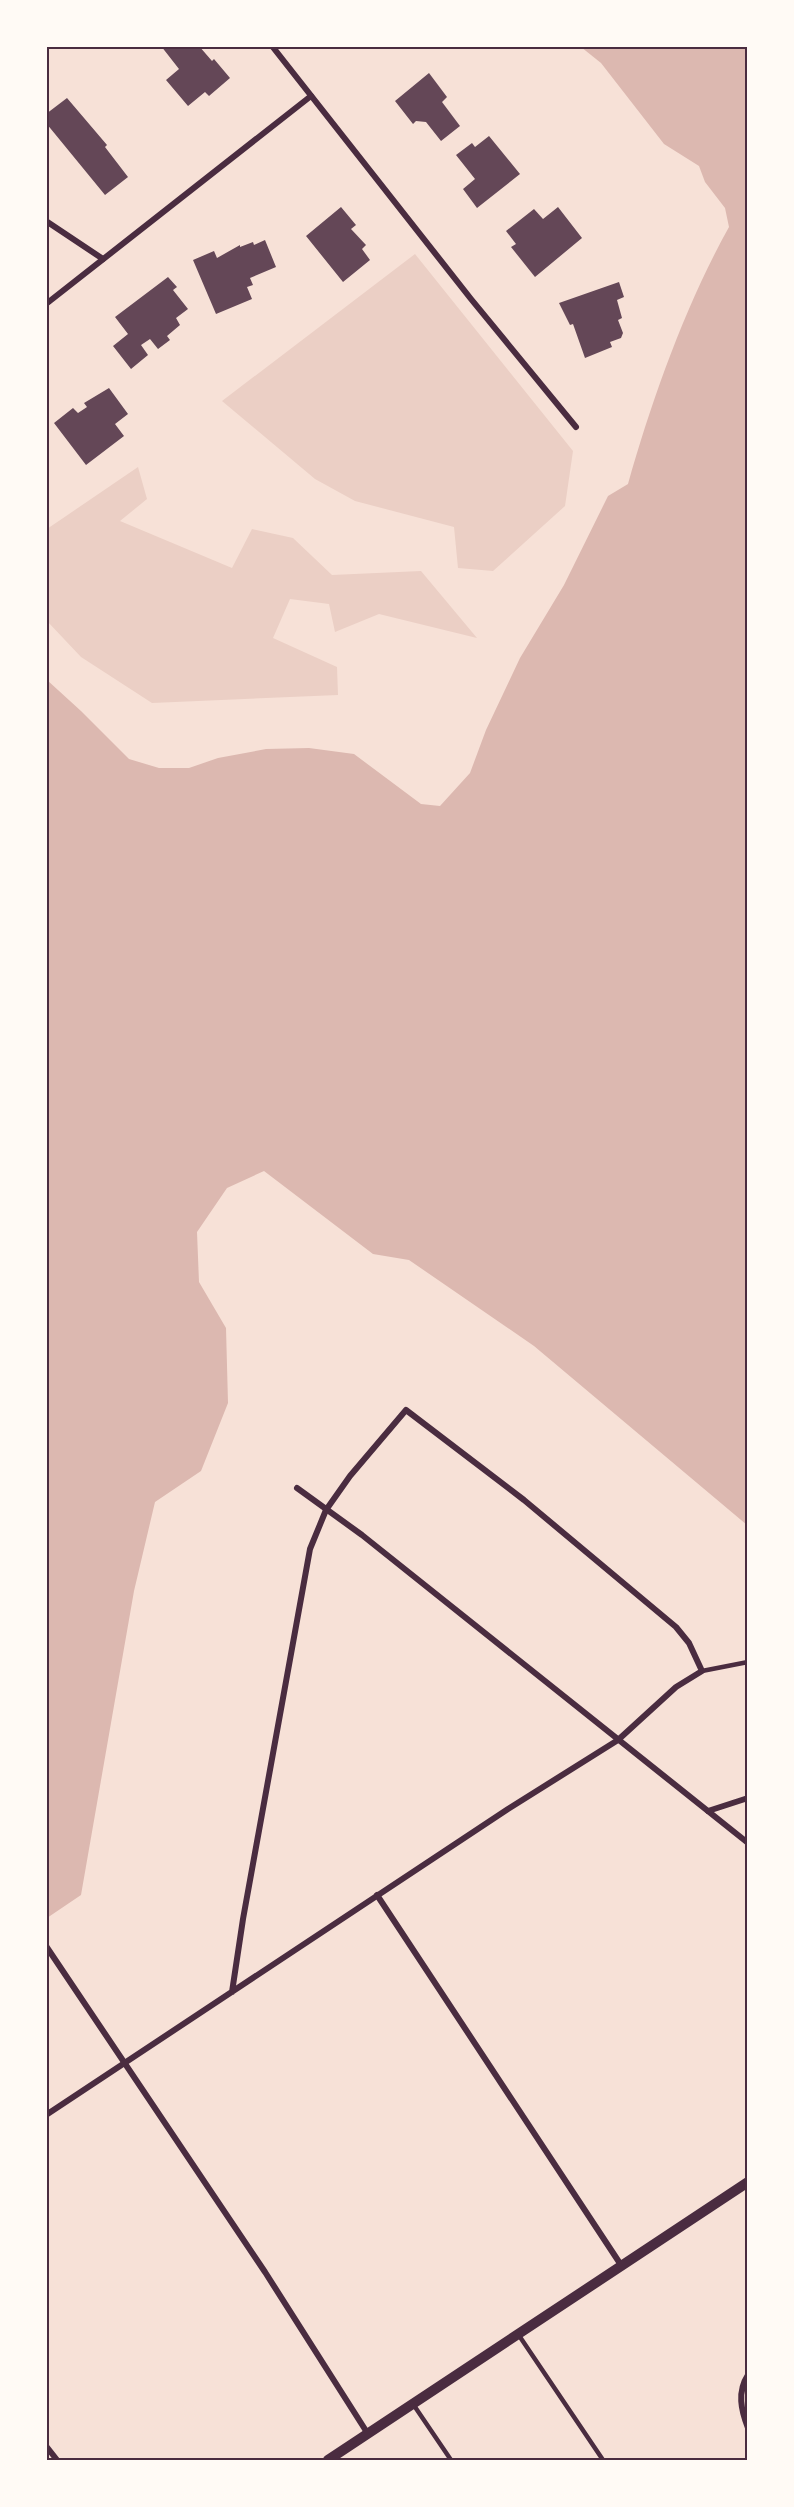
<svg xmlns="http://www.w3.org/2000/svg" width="794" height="2507" font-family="'Varela Round',sans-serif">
<rect width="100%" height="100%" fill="#f7e1d7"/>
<g fill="#ebcfc5">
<polygon points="415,254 573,451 565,506 493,571 458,568 454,527 355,501 315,479 222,401"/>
<polygon points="138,467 147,499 120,521 232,568 252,529 293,538 332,575 421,571 477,638 379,614 335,632 329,604 290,599 273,638 337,667 338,695 152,703 81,657 47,621 47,529"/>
</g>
<path fill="#dcb8b0" d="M581 47H747V1525L534 1346 409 1260 373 1254 264 1171 227 1188 197 1232 199 1282 226 1328 228 1403 201 1471 155 1502 134 1591 81 1895 47 1918V680L81 711 129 759 159 768H189L218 758 266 749 309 748 354 754 421 804 440 806 470 773 486 730 520 658 564 585 608 496 628 484C652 399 686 304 729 227L725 208 705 182 699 166 664 144 601 63Z"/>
<g fill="#644757">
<polygon points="161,46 199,46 212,61 214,59 230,78 209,96 205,92 188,106 166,80 179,69"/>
<polygon points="429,73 447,97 442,102 460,126 441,141 426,122 416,121 413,124 395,101"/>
<polygon points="67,98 107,145 105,147 128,177 105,195 46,123 46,114"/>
<polygon points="489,136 520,174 477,208 463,189 475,179 456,155 472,143 475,147"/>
<polygon points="341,207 356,225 351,229 366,245 362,249 370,260 343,282 306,236"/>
<polygon points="558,207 582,238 535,277 511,247 516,244 506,231 534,209 543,219"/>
<polygon points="265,240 276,267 250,278 253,285 247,287 252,299 216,314 193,260 214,251 217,258 240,245 240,247 253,242 254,245"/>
<polygon points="168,277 177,287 173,290 188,309 176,318 180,325 167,336 170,340 158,349 150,339 141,345 148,355 131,369 113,346 128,334 115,317"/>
<polygon points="619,282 624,297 617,300 622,318 618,320 623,333 621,338 610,342 612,347 585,358 573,324 570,325 559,303"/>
<polygon points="109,388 128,414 115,424 124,436 86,465 54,423 73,408 78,413 87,407 84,403"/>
</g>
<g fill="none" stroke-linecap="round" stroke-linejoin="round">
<g stroke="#4a2c40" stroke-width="4.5">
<polyline points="702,1671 748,1662"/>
<polyline points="518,2334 603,2460"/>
<polyline points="413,2404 451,2460"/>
</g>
<g stroke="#4a2c40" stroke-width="6">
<polyline points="272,46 471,299 576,427"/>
<polyline points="46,221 103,259"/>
<polyline points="46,304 311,96"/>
<polyline points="297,1488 362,1535 748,1843"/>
<polyline points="708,1811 748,1798"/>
<polyline points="377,1895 621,2265"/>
<polyline points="46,1946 265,2272 368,2434"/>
<polyline points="46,2115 508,1809 618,1740 676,1687 702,1671 689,1643 676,1627 524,1500 406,1410 350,1476 326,1510 310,1549 243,1919 232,1992"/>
<path d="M748 2375C737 2392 741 2410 748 2428"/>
<polyline points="46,2446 57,2460"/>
</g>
<polyline stroke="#4a2c40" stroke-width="10" points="328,2460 748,2182"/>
</g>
<rect width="794" height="2507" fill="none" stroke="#fffaf5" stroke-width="96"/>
<rect x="48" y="48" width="698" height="2411" fill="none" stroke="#4a2c40" stroke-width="2"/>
</svg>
